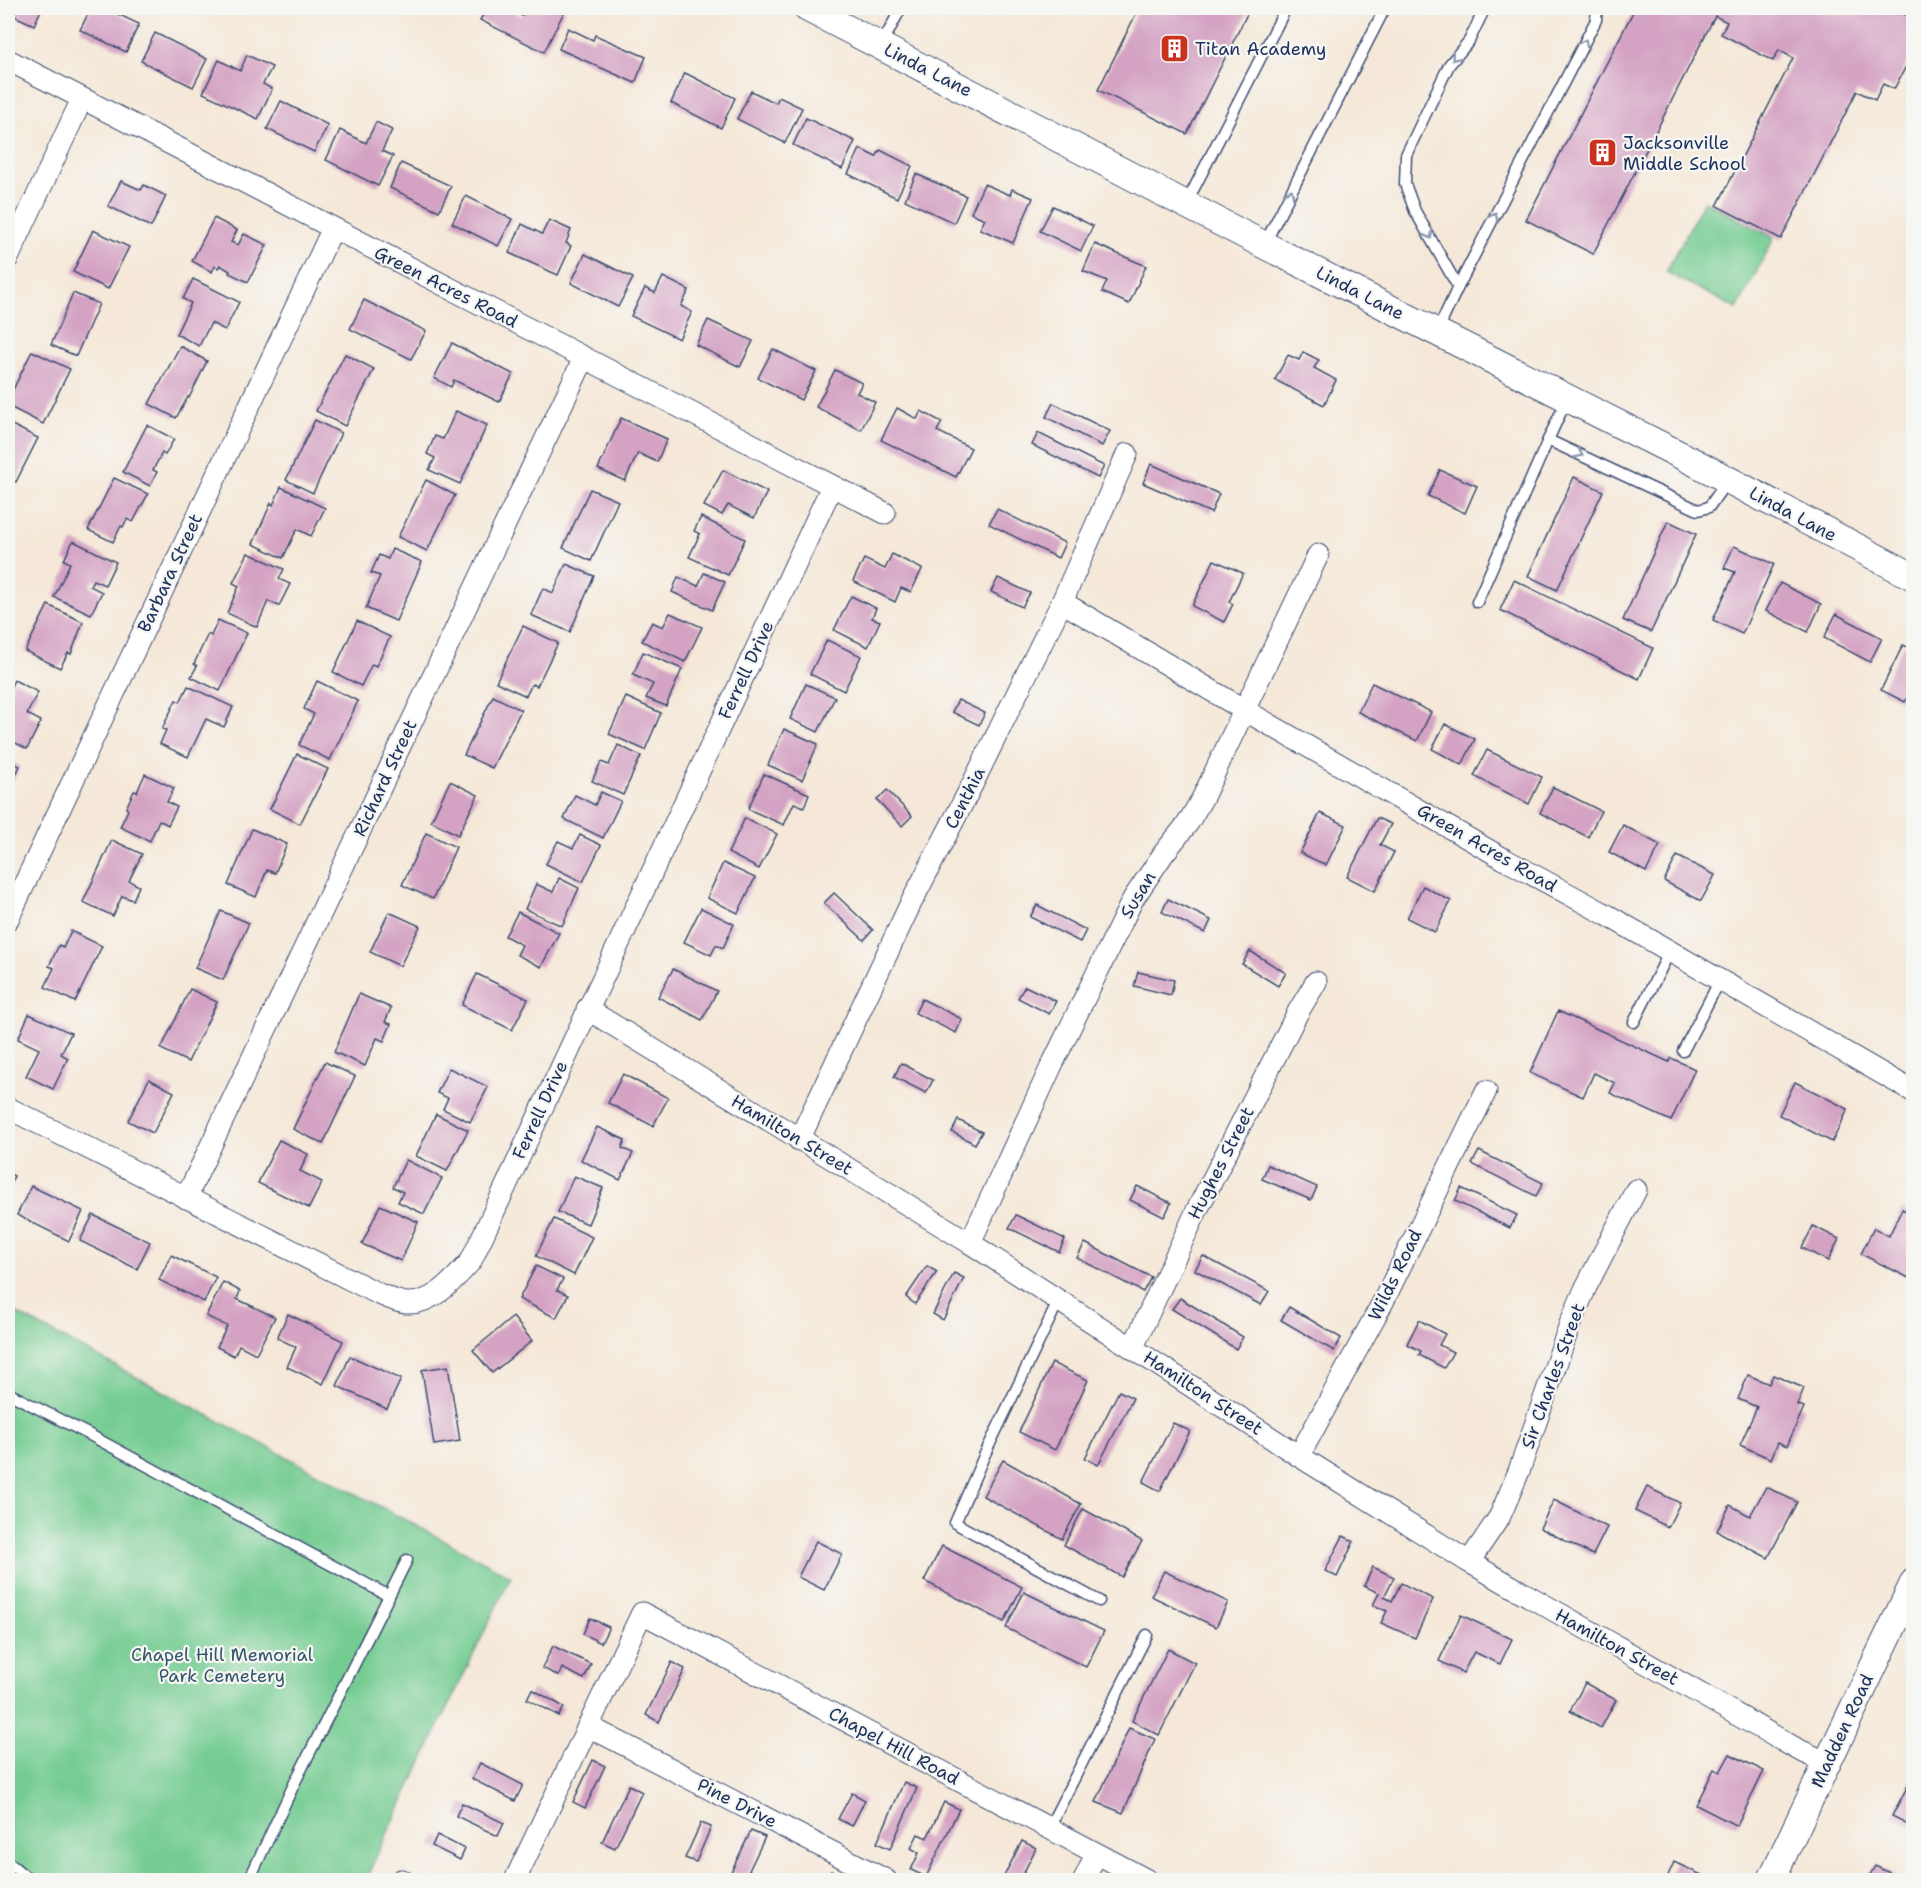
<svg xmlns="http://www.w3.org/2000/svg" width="1921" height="1888" font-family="'Shantell Sans',sans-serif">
<rect width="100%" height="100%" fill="#f6f6f2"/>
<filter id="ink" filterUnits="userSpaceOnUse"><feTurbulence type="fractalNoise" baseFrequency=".0167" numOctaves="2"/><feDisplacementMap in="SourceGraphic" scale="12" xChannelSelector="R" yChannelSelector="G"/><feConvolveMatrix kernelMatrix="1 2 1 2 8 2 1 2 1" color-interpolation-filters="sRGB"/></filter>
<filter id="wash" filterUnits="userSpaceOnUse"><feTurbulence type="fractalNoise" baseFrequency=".008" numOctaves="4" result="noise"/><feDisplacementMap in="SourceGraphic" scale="24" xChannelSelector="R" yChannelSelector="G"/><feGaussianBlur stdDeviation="1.35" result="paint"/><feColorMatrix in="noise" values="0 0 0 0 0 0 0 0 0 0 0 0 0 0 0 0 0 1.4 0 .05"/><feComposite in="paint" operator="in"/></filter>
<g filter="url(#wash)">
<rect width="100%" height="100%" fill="#f5e8d8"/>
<g fill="#75cc92" stroke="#487e78" stroke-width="1.5">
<polygon points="1704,201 1774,238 1737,309 1666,272"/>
<polygon points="8,1309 511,1576 365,1880 8,1880"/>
</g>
<g id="blocks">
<g fill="#d4a2c3">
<polygon points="8,8 42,8 34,25 8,13"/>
<polygon points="91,8 105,8 139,24 126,52 80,30"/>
<polygon points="487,8 506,8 522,16 526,8 566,8 544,52 480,20"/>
<polygon points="1139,8 1250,8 1187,134 1098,90"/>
<polygon points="1635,8 1892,8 1914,19 1914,51 1894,89 1883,84 1875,100 1857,91 1781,239 1717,206 1793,58 1779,50 1773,61 1721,34 1727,22 1715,16 1593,254 1526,220"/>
<polygon points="568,28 593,40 595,35 646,57 635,83 559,49"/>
<polygon points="155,33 207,59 193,87 141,61"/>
<polygon points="247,55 272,67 263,84 272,89 258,119 203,93 219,60 240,71"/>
<polygon points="685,73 735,98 721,128 671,103"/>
<polygon points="751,91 776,103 779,97 802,108 785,143 737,119"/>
<polygon points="281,101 328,125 314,152 267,129"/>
<polygon points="806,118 855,141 842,169 793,145"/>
<polygon points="376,122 392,130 382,151 393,156 378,186 326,160 340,130 366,143"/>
<polygon points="860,149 876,157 880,150 912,166 897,198 848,174"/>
<polygon points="401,163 451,186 439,211 390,188"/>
<polygon points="916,174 966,196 954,223 905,200"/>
<polygon points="121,181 141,190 144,185 166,196 151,227 108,206"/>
<polygon points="984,184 1010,195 1012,189 1033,198 1013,243 980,229 985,219 971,213"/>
<polygon points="466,196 512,219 498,246 452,223"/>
<polygon points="1053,206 1093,226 1081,251 1040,231"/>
<polygon points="214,218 237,230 231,242 238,245 244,234 267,245 248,282 229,273 230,271 220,265 218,268 215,266 212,272 192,261"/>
<polygon points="549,220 571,230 566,243 571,246 558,275 509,253 522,224 542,234"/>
<polygon points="93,230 129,247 108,289 73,272"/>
<polygon points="1095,244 1146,266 1129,304 1102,292 1107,281 1083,271"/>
<polygon points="585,254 633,278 618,307 571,283"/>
<polygon points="663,277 689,290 681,306 692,312 679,339 631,316 645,288 655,293"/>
<polygon points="193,279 239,302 225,330 211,323 199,346 176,334 191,303 183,299"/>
<polygon points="73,293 99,304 76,356 51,345"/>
<polygon points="364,300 426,331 411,359 350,329"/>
<polygon points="708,320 753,341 740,367 696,345"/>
<polygon points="452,343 513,374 499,402 454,380 451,387 434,378"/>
<polygon points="180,346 207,361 189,398 188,397 176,418 149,404"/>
<polygon points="773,349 816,371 801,400 758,378"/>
<polygon points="32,351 70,369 43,424 8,406 8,400"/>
<polygon points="1303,352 1319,360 1314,368 1336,380 1324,405 1275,380 1288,355 1299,360"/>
<polygon points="345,354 374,369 345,426 316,411"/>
<polygon points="835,370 862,383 857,393 875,402 861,430 816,407"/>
<polygon points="1053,403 1110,431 1102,446 1046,417"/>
<polygon points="897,408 917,419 921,411 942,422 937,431 971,448 956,477 881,440"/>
<polygon points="456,411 487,425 460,484 429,470 435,458 427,454 435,436 443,439"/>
<polygon points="621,418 667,439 657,462 638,453 625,481 598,469"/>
<polygon points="315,420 341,433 313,493 286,480"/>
<polygon points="8,423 38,438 16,482 8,478"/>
<polygon points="147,425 174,439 165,455 162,453 153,470 157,472 150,486 123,472"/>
<polygon points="1038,433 1104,466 1098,478 1032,445"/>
<polygon points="1151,464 1219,494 1211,513 1143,483"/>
<polygon points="723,470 767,492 754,518 728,505 722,515 704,506"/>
<polygon points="1440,470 1477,486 1465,513 1428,496"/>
<polygon points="1574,477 1603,491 1557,590 1528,576"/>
<polygon points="114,478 148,494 133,522 127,519 123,527 121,526 113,542 88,530"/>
<polygon points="426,480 455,495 427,551 398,537"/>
<polygon points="281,487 325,508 311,536 297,529 283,558 253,544 271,503 273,505"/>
<polygon points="590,489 618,501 591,561 563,548"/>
<polygon points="997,509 1065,543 1058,558 989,524"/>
<polygon points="701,517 745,539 728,575 689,557 700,534 694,531"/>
<polygon points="1668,521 1696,534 1651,632 1623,620"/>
<polygon points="73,541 116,562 105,585 93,580 90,586 102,592 91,614 54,597 70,563 64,560"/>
<polygon points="1734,546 1774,564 1742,634 1713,620 1735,572 1724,568"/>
<polygon points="392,549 422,562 396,621 366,608 380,576 371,573 379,555 388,559"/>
<polygon points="248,553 284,569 279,579 290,584 279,606 268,601 257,627 227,613 239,586 233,583"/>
<polygon points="892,554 922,569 911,592 901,588 895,602 853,581 864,559 885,569"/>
<polygon points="1214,560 1243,573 1229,602 1233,604 1224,622 1192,606"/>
<polygon points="566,564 594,576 570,632 531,615 543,588 553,593"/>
<polygon points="704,573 725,582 712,610 672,592 678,577 698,586"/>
<polygon points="998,578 1030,593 1022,607 991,592"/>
<polygon points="1514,580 1653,648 1639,679 1500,610"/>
<polygon points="1780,583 1821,604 1808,632 1766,611"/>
<polygon points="851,596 876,608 872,618 880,621 868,647 834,630"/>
<polygon points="48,605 83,622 71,654 68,653 60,668 25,651"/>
<polygon points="670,613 702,627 685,662 642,641 652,622 663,627"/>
<polygon points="1836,614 1882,638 1870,662 1824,638"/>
<polygon points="218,620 247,633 220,691 191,677 197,666 194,664 208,634 211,636"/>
<polygon points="357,621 390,637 376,666 372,664 361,686 333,672"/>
<polygon points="523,626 558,643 537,686 532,684 526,696 496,682"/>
<polygon points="827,640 861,656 844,691 810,674"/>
<polygon points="1903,645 1914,650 1914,684 1905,702 1881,690"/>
<polygon points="643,652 682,669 666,706 646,698 653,684 633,675"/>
<polygon points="14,680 38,692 27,714 41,721 27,749 8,739 8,693"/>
<polygon points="317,681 358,701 330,760 299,745 314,714 304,709"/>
<polygon points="1372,683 1431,712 1417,741 1358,712"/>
<polygon points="806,684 835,697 818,732 790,719"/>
<polygon points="188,686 233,707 224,727 206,719 188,757 160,744 166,730 162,729 176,700 180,702"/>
<polygon points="493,696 521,710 492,768 464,755"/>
<polygon points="626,697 661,713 645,750 609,734"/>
<polygon points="958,700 985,713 979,725 952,712"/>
<polygon points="1445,724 1475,739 1462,765 1432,749"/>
<polygon points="784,729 818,744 802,780 768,765"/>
<polygon points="618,745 641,756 623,795 592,781 601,762 609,765"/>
<polygon points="1487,750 1542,777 1529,804 1474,776"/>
<polygon points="297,754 328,769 300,824 270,809"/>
<polygon points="8,760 20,766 11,786 8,784"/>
<polygon points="145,774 174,788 167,802 177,807 168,825 159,820 150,841 120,827 128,810 126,808 134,791 137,792"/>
<polygon points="764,774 809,794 804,807 794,803 784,825 748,809"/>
<polygon points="450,781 478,795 458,835 431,821"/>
<polygon points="1553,787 1601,811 1588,837 1540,813"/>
<polygon points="887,790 912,816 902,826 877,800"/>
<polygon points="601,792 621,801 603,838 564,819 575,795 595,805"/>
<polygon points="1320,813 1346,825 1326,865 1300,853"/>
<polygon points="745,818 777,834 759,869 728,853"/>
<polygon points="1377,818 1391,824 1380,845 1394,852 1375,891 1347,877"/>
<polygon points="1623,825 1660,845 1646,872 1609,852"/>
<polygon points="252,829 287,844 275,873 267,870 256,897 228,885"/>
<polygon points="426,833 456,847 433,899 402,885"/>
<polygon points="580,835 601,845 583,882 546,864 558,841 573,848"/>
<polygon points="112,840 142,854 129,881 139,886 133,900 122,896 113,916 83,902"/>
<polygon points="1677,856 1715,875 1701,901 1664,881"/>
<polygon points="723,863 755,878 738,913 707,898"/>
<polygon points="559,878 579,888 562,926 525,909 536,884 553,892"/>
<polygon points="1423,886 1451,901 1435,932 1407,918"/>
<polygon points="834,893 873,930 864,940 824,903"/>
<polygon points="1168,899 1211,920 1205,933 1162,912"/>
<polygon points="1037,905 1086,930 1080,942 1030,917"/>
<polygon points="701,908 734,924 723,948 716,945 711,955 684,942"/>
<polygon points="221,911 249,923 223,980 195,968"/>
<polygon points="389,912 420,926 400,966 370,952"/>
<polygon points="518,912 559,933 541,967 517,955 522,945 505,936"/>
<polygon points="71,931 102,946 75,1002 45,987 54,968 49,966 59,945 63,948"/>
<polygon points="1250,951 1286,973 1278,986 1242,964"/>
<polygon points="673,969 717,991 702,1020 658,997"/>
<polygon points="1138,972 1174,980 1171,995 1134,986"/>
<polygon points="477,974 528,999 512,1030 462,1005"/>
<polygon points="1025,986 1056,1001 1049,1014 1018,998"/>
<polygon points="190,989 217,1002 188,1062 161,1049"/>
<polygon points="359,994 391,1008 385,1022 391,1024 384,1041 377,1038 365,1066 334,1052"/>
<polygon points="922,999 962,1019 956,1033 915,1013"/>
<polygon points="1558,1011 1669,1062 1671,1058 1695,1069 1671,1121 1610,1093 1615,1083 1594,1073 1583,1097 1530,1073"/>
<polygon points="29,1014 71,1033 61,1054 68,1058 53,1089 26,1076 39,1049 18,1039"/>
<polygon points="325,1062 355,1076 323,1144 293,1129"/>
<polygon points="901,1063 933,1080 926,1093 894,1077"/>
<polygon points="449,1068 488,1087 470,1122 443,1109 448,1098 437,1093"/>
<polygon points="623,1074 668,1098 653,1126 608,1103"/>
<polygon points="149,1079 174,1092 153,1133 128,1121"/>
<polygon points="1795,1082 1848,1109 1832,1142 1779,1115"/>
<polygon points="436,1114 468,1130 447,1171 416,1156"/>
<polygon points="958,1120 982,1132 975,1144 952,1132"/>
<polygon points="597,1127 625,1140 622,1148 633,1153 620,1180 581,1160"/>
<polygon points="279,1140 308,1154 300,1171 322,1182 309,1208 258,1183"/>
<polygon points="1479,1151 1543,1183 1536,1196 1472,1164"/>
<polygon points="406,1160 442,1178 424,1214 398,1202 403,1192 393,1187"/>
<polygon points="1268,1165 1317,1187 1311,1200 1262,1179"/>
<polygon points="8,1173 14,1176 8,1188"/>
<polygon points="574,1176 603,1188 588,1224 558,1212"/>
<polygon points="31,1186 83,1211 69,1241 17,1215"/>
<polygon points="1137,1186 1171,1203 1164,1217 1130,1200"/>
<polygon points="1461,1188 1517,1215 1510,1228 1455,1201"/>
<polygon points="380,1205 418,1222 401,1261 362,1244"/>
<polygon points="1902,1209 1914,1215 1914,1268 1909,1278 1861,1254 1874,1228 1889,1236"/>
<polygon points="93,1215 150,1242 137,1269 80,1241"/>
<polygon points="1016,1215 1065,1239 1059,1252 1009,1228"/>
<polygon points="554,1219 592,1237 574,1275 536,1256"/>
<polygon points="1813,1226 1839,1239 1828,1261 1802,1248"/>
<polygon points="1085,1243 1151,1277 1143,1292 1077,1258"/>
<polygon points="171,1255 216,1277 204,1302 159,1280"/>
<polygon points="1203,1256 1269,1291 1261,1305 1195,1270"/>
<polygon points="536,1266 563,1279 557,1290 568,1295 556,1318 519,1299"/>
<polygon points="927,1266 937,1272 915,1304 906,1297"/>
<polygon points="954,1273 964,1278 943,1320 933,1314"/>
<polygon points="223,1282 240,1291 237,1299 275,1317 256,1354 239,1345 234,1356 217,1347 227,1326 206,1316"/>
<polygon points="1180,1298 1243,1337 1236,1349 1172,1309"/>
<polygon points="1289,1307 1341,1338 1334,1351 1281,1320"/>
<polygon points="288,1314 343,1341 323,1384 287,1367 296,1347 277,1338"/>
<polygon points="513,1317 532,1341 492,1373 473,1350"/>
<polygon points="1419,1320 1445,1334 1439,1345 1453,1352 1444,1368 1419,1355 1421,1351 1407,1344"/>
<polygon points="350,1356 401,1379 387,1409 337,1386"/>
<polygon points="1052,1363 1088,1380 1055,1450 1019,1432"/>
<polygon points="448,1366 460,1441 434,1445 422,1370"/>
<polygon points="1748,1375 1769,1384 1773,1375 1804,1388 1797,1405 1804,1407 1787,1446 1778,1442 1771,1459 1740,1445 1757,1407 1738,1399"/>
<polygon points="1119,1391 1133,1398 1098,1465 1085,1458"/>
<polygon points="1173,1423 1190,1431 1160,1491 1143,1482"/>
<polygon points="1003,1460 1081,1504 1062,1539 983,1496"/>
<polygon points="1647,1487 1680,1503 1668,1527 1635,1511"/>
<polygon points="1766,1487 1797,1502 1768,1558 1717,1531 1730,1505 1750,1516"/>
<polygon points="1554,1500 1607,1527 1593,1555 1540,1528"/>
<polygon points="1083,1509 1142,1541 1122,1577 1064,1545"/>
<polygon points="1343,1536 1354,1541 1337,1577 1325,1571"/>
<polygon points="816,1541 842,1554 824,1590 798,1577"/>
<polygon points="942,1546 1022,1587 1004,1622 924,1581"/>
<polygon points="1373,1567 1394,1577 1384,1597 1392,1601 1401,1583 1433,1599 1415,1638 1381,1623 1387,1611 1373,1605 1379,1593 1364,1586"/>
<polygon points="1164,1571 1228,1602 1216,1627 1151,1596"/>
<polygon points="1024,1592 1104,1631 1086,1667 1006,1628"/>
<polygon points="1461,1615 1512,1639 1500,1664 1474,1652 1463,1673 1439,1661"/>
<polygon points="590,1618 609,1627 601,1643 583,1634"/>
<polygon points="553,1646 591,1664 584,1679 562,1668 559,1676 542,1668"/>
<polygon points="1168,1649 1195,1663 1159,1735 1132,1721"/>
<polygon points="672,1662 685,1669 659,1722 646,1715"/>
<polygon points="1585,1683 1616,1700 1601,1728 1570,1711"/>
<polygon points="532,1689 564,1707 559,1716 527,1699"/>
<polygon points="1129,1728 1155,1739 1123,1813 1096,1802"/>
<polygon points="1730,1754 1764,1771 1737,1826 1696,1805 1714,1769 1720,1772"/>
<polygon points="593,1760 605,1766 585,1808 573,1802"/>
<polygon points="480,1763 523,1785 515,1801 472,1779"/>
<polygon points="1914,1774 1914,1827 1892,1816"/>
<polygon points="904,1782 917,1788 890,1849 877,1843"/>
<polygon points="629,1785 642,1792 615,1848 602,1842"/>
<polygon points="852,1793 865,1800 852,1826 838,1819"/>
<polygon points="944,1802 959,1809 926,1877 911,1870 919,1853 911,1848 918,1834 927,1838"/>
<polygon points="462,1803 504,1823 498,1836 456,1816"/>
<polygon points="701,1823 711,1827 696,1862 685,1858"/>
<polygon points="751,1831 765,1837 745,1879 731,1872"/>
<polygon points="437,1835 465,1849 460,1860 432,1846"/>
<polygon points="1022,1841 1036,1848 1020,1880 1002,1880"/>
<polygon points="1674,1862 1712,1880 1666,1880"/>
<polygon points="1875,1866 1905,1880 1867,1880"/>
<polygon points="831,1871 843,1877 841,1880 826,1880"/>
</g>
</g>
</g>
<g filter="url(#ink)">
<use href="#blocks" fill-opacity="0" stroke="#3c4b70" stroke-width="1.5"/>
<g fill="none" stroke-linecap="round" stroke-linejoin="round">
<defs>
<g id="service">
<polyline points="881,46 901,8"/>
<polyline points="1186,204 1286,8"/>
<polyline points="1264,245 1385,8"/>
<polyline points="1458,287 1415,211 1405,184 1406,155 1449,65 1469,41 1485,8"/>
<polyline points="1437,332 1458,287 1596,20 1597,8"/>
<polyline points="1567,399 1548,440 1698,510 1709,507 1727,481"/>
<polyline points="1477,602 1548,440"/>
<polyline points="1634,1022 1670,951"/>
<polyline points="1683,1051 1720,980"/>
<polyline points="1059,1300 984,1456 955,1523 1099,1601"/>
<polyline points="8,1393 88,1434 389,1596"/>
<polyline points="1049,1828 1147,1635"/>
<polyline points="8,1862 30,1880"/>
<polyline points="249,1880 296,1780 407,1560"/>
</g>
<g id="minor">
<polyline points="8,60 885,513"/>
<polyline points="8,258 82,99"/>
<polyline points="1062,602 1246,711 1504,859 1607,915 1914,1092"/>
<polyline points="8,919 333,228"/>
<polyline points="587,1009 970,1243 1299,1456 1469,1562 1797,1749 1828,1763"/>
<path d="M8 1108 379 1294C387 1297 396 1302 406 1303 433 1305 455 1279 471 1261L832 486"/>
<polyline points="799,1140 910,905 973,783 1062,602 1127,454"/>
<polyline points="186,1198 584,358"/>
<polyline points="970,1243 1051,1067 1133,899 1164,853 1188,823 1203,797 1318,555"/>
<polyline points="1133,1347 1197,1210 1298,1012 1316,982"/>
<polyline points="1299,1456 1383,1302 1486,1091"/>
<polyline points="1469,1562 1500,1516 1519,1471 1570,1324 1586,1287 1636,1190"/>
<polyline points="588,1726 886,1880"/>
<polyline points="401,1880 402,1880"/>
<polyline points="515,1880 642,1613 1147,1880"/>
<polyline points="1084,1880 1096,1854"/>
</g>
<g id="tertiary">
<polyline points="807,8 1264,245 1694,462 1914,577"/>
<polyline points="1771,1880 1914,1582"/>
</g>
</defs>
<use href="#service" stroke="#3c4b70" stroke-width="13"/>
<use href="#minor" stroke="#3c4b70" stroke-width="23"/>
<use href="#tertiary" stroke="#3c4b70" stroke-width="29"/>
<use href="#service" stroke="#fff" stroke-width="10"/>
<use href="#minor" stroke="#fff" stroke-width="21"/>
<use href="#tertiary" stroke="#fff" stroke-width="27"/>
</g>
<defs><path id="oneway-chevron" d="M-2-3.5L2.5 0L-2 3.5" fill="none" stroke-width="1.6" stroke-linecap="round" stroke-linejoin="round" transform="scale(1.5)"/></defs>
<g stroke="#8d97ae">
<use href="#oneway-chevron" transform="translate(1584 43) rotate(-63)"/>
<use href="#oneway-chevron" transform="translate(1455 57) rotate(128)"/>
<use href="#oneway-chevron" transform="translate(1290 193) rotate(-63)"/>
<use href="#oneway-chevron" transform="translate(1494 216) rotate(-63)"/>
<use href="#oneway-chevron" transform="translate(1429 235) rotate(61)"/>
<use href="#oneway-chevron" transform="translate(1579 454) rotate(25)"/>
</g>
</g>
<defs>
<symbol id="building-square" viewBox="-11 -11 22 22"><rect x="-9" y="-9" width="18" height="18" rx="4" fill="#c8321e" stroke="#f6f6f2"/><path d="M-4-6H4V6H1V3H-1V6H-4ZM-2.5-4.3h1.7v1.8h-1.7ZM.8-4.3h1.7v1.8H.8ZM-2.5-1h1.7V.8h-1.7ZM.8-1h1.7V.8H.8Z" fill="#fff"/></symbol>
</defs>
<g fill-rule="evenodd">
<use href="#building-square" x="1158" y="32" width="33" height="33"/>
<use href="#building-square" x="1586" y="136" width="33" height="33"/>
</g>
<g text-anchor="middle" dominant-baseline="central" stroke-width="4.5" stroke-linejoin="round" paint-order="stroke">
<g font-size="18" fill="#1b2f5e" stroke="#f6f6f2" text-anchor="start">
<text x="1195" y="49">Titan Academy</text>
<text x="1623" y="143">Jacksonville<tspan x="1623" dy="21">Middle School</tspan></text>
</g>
<g font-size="18" fill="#1b2f5e" stroke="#f6f6f2">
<text transform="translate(928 70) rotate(27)">Linda Lane</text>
<text transform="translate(446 287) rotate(27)">Green Acres Road</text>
<text transform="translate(1360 293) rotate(27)">Linda Lane</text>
<text transform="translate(1793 514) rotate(28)">Linda Lane</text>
<text transform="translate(170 573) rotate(-65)">Barbara Street</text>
<text transform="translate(746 670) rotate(-65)">Ferrell Drive</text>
<text transform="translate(385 778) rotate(-65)">Richard Street</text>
<text transform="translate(965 798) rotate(-63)">Centhia</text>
<text transform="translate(1487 848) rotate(30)">Green Acres Road</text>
<text transform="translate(1138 895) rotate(-59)">Susan</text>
<text transform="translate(540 1110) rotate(-65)">Ferrell Drive</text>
<text transform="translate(792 1135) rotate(31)">Hamilton Street</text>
<text transform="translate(1221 1163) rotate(-63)">Hughes Street</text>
<text transform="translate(1395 1275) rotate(-64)">Wilds Road</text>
<text transform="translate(1553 1376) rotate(-70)">Sir Charles Street</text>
<text transform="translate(1203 1393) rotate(33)">Hamilton Street</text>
<text transform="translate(1617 1647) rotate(29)">Hamilton Street</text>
<text transform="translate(1842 1731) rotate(-65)">Madden Road</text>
<text transform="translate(894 1746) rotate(28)">Chapel Hill Road</text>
<text transform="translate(737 1803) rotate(27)">Pine Drive</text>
</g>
<g font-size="18" fill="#32566b" stroke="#f6f6f2">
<text x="222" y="1655">Chapel Hill Memorial<tspan x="222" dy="21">Park Cemetery</tspan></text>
</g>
</g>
<rect width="1921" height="1888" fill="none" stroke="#f6f6f2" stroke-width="30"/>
</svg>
